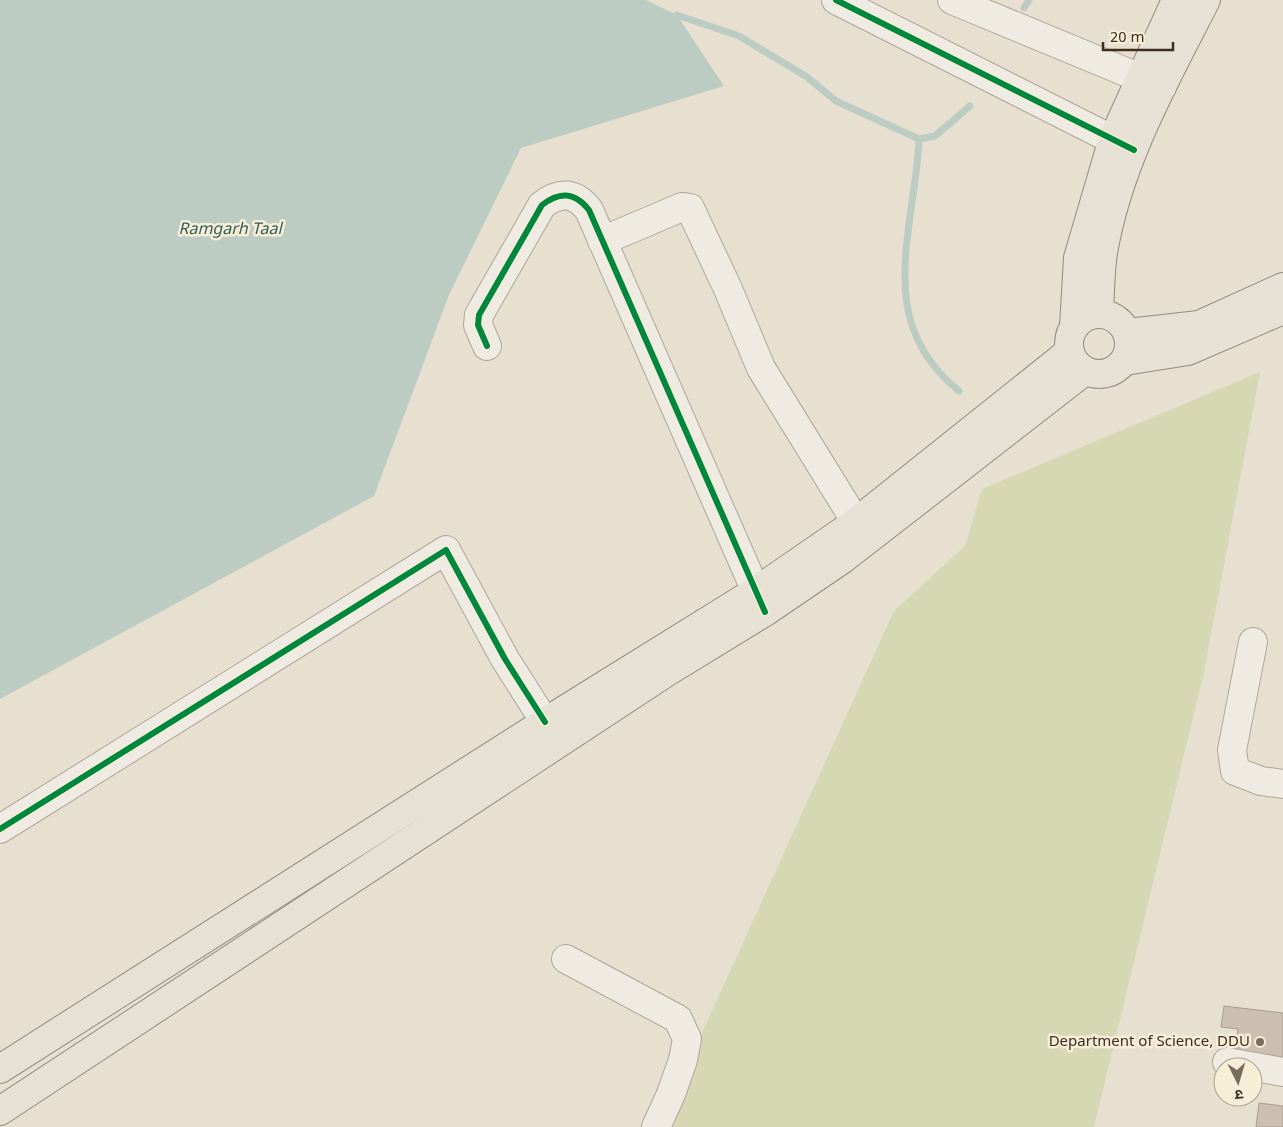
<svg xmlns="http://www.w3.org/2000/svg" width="1283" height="1127" font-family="Georgia,'Noto Sans Devanagari',serif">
<rect width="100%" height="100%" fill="#e7e0d1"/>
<polygon fill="#d6d7b3" points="1260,372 1204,672 1094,1127 659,1127 894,611 965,546 982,489"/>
<polygon fill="#bcccc2" points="0,0 646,0 677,15 724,86 521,148 449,295 374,496 0,699"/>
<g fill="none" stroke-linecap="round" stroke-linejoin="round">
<g stroke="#bcccc2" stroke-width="7">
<polyline points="1024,8 1029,0"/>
<polyline points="677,15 739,36 807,77 836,101 919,139 935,136 970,106"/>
<path d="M919 139C915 231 872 321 959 391"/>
</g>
</g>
<g fill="#cbbfb2" stroke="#a89c90">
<polygon points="1224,1006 1283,1013 1283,1061 1235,1054 1238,1029 1221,1027"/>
<polygon points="1259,1103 1283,1106 1283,1127 1256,1127"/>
</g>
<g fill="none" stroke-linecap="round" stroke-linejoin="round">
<defs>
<g id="minor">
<polyline points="836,0 1133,150"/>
<polyline points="952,0 1162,87"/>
<polyline points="602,241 682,207 690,208 728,289 761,368 856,522"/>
<path d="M487 346 478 325 479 315 542 205C560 191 575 192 589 210L765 612"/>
<polyline points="1253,642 1232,750 1235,771 1261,781 1283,784"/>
<polyline points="0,829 446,550 505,659 545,722"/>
<polyline points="566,959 678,1019 687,1039 683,1060 671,1094 656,1127"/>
<polyline points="1227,1062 1283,1072"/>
</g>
<g id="major">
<circle cx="1099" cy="344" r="30"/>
<path d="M1099 314C1100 294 1100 273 1103 253 1118 163 1165 80 1206 0"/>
<polyline points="1074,326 1078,258 1113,139 1176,0"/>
<polyline points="1128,333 1199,325 1283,287"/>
<polyline points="1125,361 1188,351 1283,310"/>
<polyline points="0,1069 545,722 756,591 856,522 1069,352"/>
<polyline points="0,1111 667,672 765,612 843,559 1085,371"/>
</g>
</defs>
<use href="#minor" stroke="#ada599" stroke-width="30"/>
<use href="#major" stroke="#928b80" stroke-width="30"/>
<use href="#minor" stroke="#efebe3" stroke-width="28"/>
<use href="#major" stroke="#e6e1d4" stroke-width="28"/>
<defs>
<g id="cycleway">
<polyline points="836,0 1134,150"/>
<path d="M487 346 478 325 479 315 542 205C560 191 575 192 589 210L765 612"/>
<polyline points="0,829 446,550 505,659 545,722"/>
</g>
</defs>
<use href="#cycleway" stroke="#f7eed8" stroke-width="9"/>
<use href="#cycleway" stroke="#00873e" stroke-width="6"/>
</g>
<circle fill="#786c5e" stroke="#f7eed8" stroke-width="2" cx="1260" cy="1042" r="5"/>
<g text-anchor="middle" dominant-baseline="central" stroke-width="5" stroke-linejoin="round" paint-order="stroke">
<g font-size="15" fill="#3d2e20" stroke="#f7eed8" text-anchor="end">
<text x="1250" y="1042">Department of Science, DDU</text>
</g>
<g font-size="16" font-style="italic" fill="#2f5d5a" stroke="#f7eed8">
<text x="230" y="230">Ramgarh Taal</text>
</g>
</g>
<g transform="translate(1238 1082) rotate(175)"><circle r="24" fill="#f7eed8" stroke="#ada18e"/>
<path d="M0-4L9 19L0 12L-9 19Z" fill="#786c5e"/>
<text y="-8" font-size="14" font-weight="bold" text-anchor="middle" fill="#3d2e20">उ</text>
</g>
<path d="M1103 42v8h70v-8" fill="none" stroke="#3d2e20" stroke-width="2.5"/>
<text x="1110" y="42" font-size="15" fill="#3d2e20" stroke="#f7eed8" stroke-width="4" paint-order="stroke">20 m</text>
</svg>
